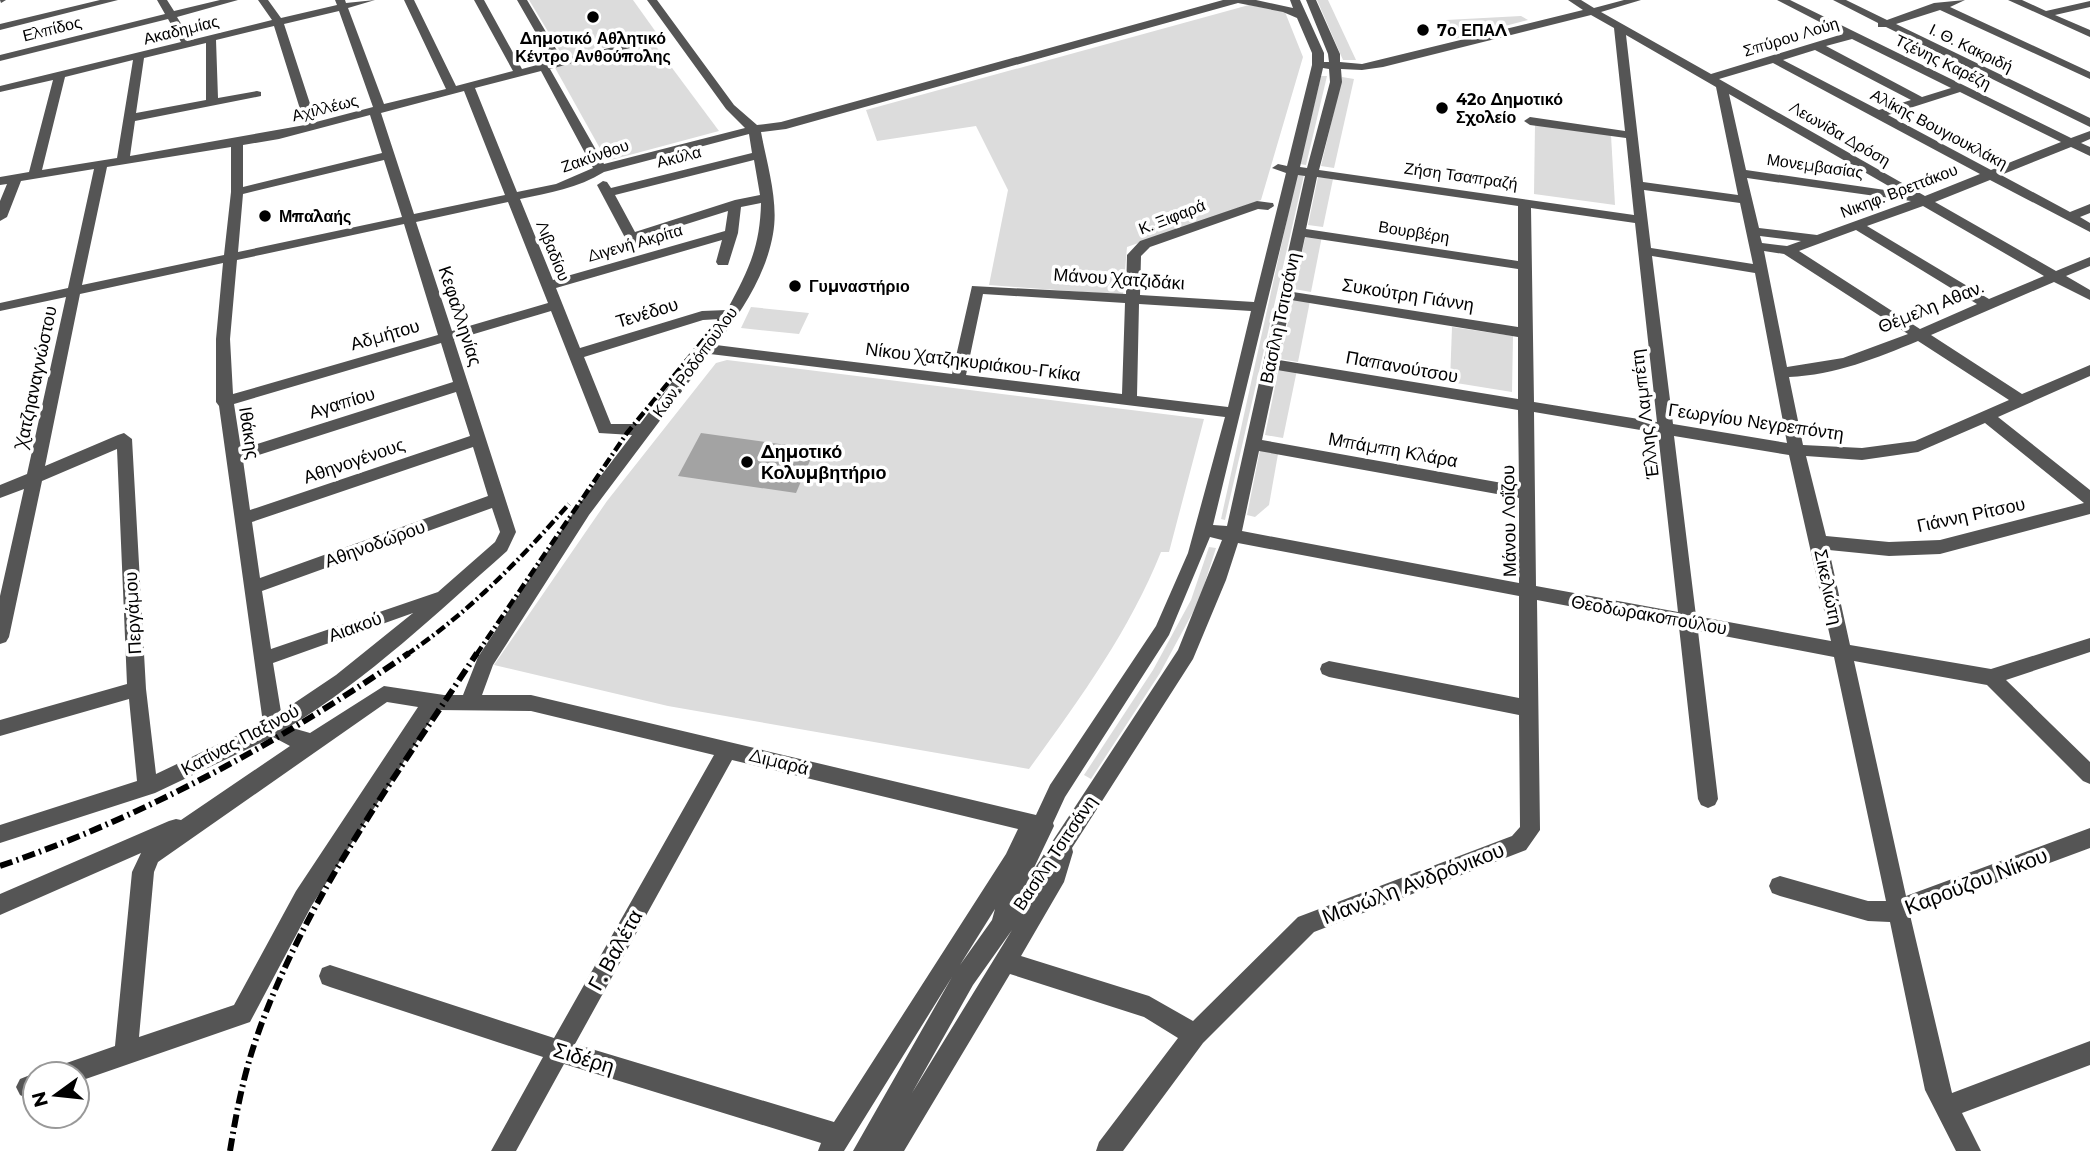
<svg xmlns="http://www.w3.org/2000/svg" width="2090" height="1151" font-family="Montserrat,sans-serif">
<rect width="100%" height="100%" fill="#fff"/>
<g fill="#dcdcdc">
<polygon points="529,0 633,0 658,35 564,58"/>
<polygon points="1317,0 1328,0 1356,60 1343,60"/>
<polygon points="1249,5 1285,12 1303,57 1261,200 1127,247 1123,295 989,285 1008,190 976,126 877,141 866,110"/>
<polygon points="1521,16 1528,20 1455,39 1446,20"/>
<polygon points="652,41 719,131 607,161 554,66"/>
<polygon points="1321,76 1327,76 1306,165 1300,164"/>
<polygon points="1342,77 1354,79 1334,168 1321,166"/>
<polygon points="1535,125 1611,135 1615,205 1534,194"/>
<polygon points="1297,174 1304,175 1225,520 1221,519"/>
<polygon points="1318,177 1333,179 1323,227 1308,225"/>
<polygon points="1306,234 1322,236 1311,292 1294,289"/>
<polygon points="1293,299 1310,301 1298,362 1280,359"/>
<polygon points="751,307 809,313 799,334 741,328"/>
<polygon points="1452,327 1513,336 1512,392 1450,382"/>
<path d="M727 360 1204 419 1169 552H1161C1129 632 1079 700 1029 769L668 706 494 665 607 501 716 363Z"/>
<polygon points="1279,367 1297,370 1283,438 1265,435"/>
<polygon points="1260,450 1278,454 1269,505 1255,517 1247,515"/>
<polygon points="1209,547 1216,548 1199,601 1160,673 1091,779 1084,775 1153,670 1191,600"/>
</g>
<polygon fill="#a3a3a3" points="701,433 815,449 796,493 678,476"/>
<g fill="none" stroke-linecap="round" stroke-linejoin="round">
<g fill="#555" fill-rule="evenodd">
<polygon points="0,0 6,0 1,3"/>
<polygon points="100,0 118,0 0,30 0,24"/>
<path d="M157 0H167L174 11 220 0H238L177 17 191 40 272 20 258 0H268L281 18 337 5 335 0H345L346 3 375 0 348 8 384 104 446 89 404 0H414L456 86 513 71 474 0H484L522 69 552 61 517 0H527L562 59 656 37V41L550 69 604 164 745 128 726 109 647 0H657L734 105 757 125 781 122 1223 0H1256L1293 8 1290 0H1300L1324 53V62H1329L1328 54 1306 0H1316L1340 54V62L1362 64 1583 10 1568 0H1581L1594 8 1624 0H1641L1601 12 1711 74 1843 34 1777 0H1790L2071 138 2090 131V139L2081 143 2090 147V156L2071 147 2001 175 2070 212 2090 204V213L2080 217 2090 223V232L1990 180 1935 202 2056 271 2090 257V266L2066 276 2090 290V300L2054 282 1931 335 2022 394 2090 365V376L1998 417 2090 490V514L1940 554 1889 556 1829 550 1850 645 1991 669 2090 638V652L2006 680 2090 762V784L2083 781 1987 685 1854 661 1906 896 2090 828V848L1910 915 1952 1093 2090 1041V1065L1962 1113 1981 1151H1956L1925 1090 1890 922 1868 921 1780 896 1772 893 1769 886 1772 879 1780 876 1868 901H1886L1834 657 1698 631 1718 799 1715 805 1708 808 1701 805 1698 799 1679 627 1537 600 1540 830 1526 850 1314 932 1203 1043 1123 1151H1096L1099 1142 1178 1038 1144 1017 1010 974 904 1151H853L952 977 844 1151H818L821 1143 564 1064 516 1151H491L543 1057 330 987 322 984 319 976 322 968 330 965 554 1038 714 755 531 711 437 710 312 905 250 1022 77 1082V1074H54L58 1066 115 1046 132 872 141 853 0 915V894L169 821 176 819 181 820 290 746 273 737 155 793 0 843V825L137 781 129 699 0 736V720L127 684 117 449 42 481 9 637 6 642 0 644V596L24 489 0 498V485L27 474 66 297 0 311V303L68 288 94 169 21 181 7 217 0 221V201L7 184 0 185V177L29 172 53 80 0 92V86L181 42 168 19 0 61V55L165 14ZM1238 3 1283 12 1297 18 1312 53V65L1287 166 1278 164 1272 168 1286 173 1254 302 1140 295 1141 256 1150 247 1258 209 1268 210 1274 206 1273 203 1257 201 1140 241 1127 255 1126 294 972 286 952 374 716 345C741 313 766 275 773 234 779 202 767 164 761 132L786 129ZM339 11 373 107 316 122 284 24ZM1591 15 1614 28 1625 131 1530 117 1524 121 1530 125 1626 138 1634 215 1319 170 1342 82 1341 69 1362 70 1383 67ZM274 26 305 125 130 156 135 121 261 96V92L257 91 218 98 216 40ZM1626 35 1716 87 1738 195 1643 182ZM1852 39 1951 88 1922 97 1826 46ZM206 43V100L136 113 144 58ZM1815 50 1911 100 1879 110 1783 60ZM133 60 117 158 42 170 65 77ZM1773 63 1980 174 1925 196 1719 79ZM1323 68 1329 69 1330 82 1307 168 1300 167ZM541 71 593 168 556 184 517 192 475 88ZM464 91 505 195 414 214 381 113ZM1960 92 2061 142 1991 170 1888 115ZM1729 94 1899 192 1746 170ZM370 115 382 153 243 187V145L279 139ZM749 134 752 153 611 188 607 182 603 181 597 185 631 249H641L643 246 639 239 728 211 725 231 553 280 520 199C549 193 578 188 604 172ZM231 147V192L224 255 82 285 107 167ZM384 160 402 217 238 252 243 194ZM754 160 760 195 735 200 635 232 615 195ZM1298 175 1305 176 1227 526 1213 525ZM1317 177 1518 206V261L1306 229ZM1747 178 1911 201 1817 235 1759 228ZM1644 190 1740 203 1753 264 1651 248ZM508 202 548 303 452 331 416 222ZM761 203C760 248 748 271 727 310L702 311 580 348 556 288 722 240 716 262 718 265H728L738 233 741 207ZM1923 206 2044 276 1989 299 1867 226ZM1531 208 1635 223 1657 422 1534 402ZM404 224 438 335 233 394 230 339 237 260ZM1856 230 1977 304 1920 329 1799 251ZM1760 236 1801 241 1787 246 1762 243ZM1305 237 1518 269V327L1293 292ZM1764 251 1784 254 1908 334 1843 358 1787 367ZM1652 256 1755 273 1787 443 1673 424ZM223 263 216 339V402L219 406 263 723 156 774 146 689 132 439 124 433 118 435 45 466 80 294ZM983 294 1125 303 1122 394 966 375ZM1291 300 1518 337V399L1279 360ZM1139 304 1251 311 1228 407 1137 396ZM551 311 599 433 632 435 577 507 478 657 463 695H444L384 686 310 733 289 727C369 678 437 613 507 551L516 532 454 340ZM720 319 640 424H611L584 357 703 320ZM1918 341 2009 400 1915 441 1862 448 1803 445 1789 377C1835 375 1877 358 1918 341ZM441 343 453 382 241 449 234 404ZM710 354 1225 417 1188 553 1156 626 1050 785 1036 815 531 695H482L493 665 589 515ZM1277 370 1518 410 1519 486 1262 440ZM456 392 470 436 250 510 243 460ZM1534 412 1658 433 1678 612 1536 586ZM1985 423 2084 503 1940 540 1889 542 1826 536 1806 456 1862 460 1918 452ZM1674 436 1789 455 1831 641 1696 616ZM473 447 488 496 260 578 252 522ZM1259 451 1519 498V583L1242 531ZM492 508 500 532 495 542 438 592 271 649 262 591ZM1210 537 1222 540 1178 650 1031 874 1054 826 1053 823 1065 797 1169 635ZM1238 543 1519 596V698L1329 661 1322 664 1320 669 1322 674 1329 677 1519 715 1520 827 1512 836 1298 917 1193 1021 1149 996 1021 956 1064 882 1073 852 1072 848 1193 659 1226 580ZM413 613 336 675 281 712 273 663ZM387 702 418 707 296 891 234 1005 139 1037 154 872 158 862ZM732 760 1018 829 1006 854 834 1122 575 1044ZM995 909 992 920 960 965ZM1012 930 912 1093 973 985Z"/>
<polygon points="1833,0 1846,0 1887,20 1934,3 1965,0 1950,7 2090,72 2090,79 1940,10 1896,24 2090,118 2090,127 1886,27 1878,27 1878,23"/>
<polygon points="2008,0 2022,0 2046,11 2090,1 2090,7 2055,15 2090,30 2090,37"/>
<polygon points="35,1073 37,1074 35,1074 35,1097 28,1099 20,1095 16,1087 20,1079"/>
</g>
<g stroke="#000" stroke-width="4.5" stroke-dasharray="10 3.5 2 3.5" stroke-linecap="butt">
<path d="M406 655C468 613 520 560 569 504"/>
<polyline points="476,655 627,433 724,315"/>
</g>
<g stroke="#000" stroke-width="6" stroke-dasharray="13 4.5 2 4.5" stroke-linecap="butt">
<path d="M0 866C146 816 282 741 409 653"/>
<path d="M230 1151C236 1114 243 1078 255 1042 303 901 396 776 477 653"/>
</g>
</g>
<g fill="#000" stroke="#fff" stroke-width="2.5">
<circle cx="593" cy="17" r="7"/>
<circle cx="1423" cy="30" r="7"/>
<circle cx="1442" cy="108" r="7"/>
<circle cx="265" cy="216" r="7"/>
<circle cx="795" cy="286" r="7"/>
<circle cx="747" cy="462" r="7"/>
</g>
<g text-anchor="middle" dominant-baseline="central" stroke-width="7" stroke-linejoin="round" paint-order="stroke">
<g font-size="16" fill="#000" stroke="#fff">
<text transform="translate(52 29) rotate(-14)">Ελπίδος</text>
<text transform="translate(181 30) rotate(-14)">Ακαδημίας</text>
<text transform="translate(1791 37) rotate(-17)">Σπύρου Λούη</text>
<text transform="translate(1971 48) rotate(26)">Ι. Θ. Κακριδή</text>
<text transform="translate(1943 62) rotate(26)">Τζένης Καρέζη</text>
<text transform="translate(325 108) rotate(-14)">Αχιλλέως</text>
<text transform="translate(1939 129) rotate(28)">Αλίκης Βουγιουκλάκη</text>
<text transform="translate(1840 134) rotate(30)">Λεωνίδα Δρόση</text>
<text transform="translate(595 156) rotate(-19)">Ζακύνθου</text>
<text transform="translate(679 157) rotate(-14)">Ακύλα</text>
<text transform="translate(1815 166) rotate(8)">Μονεμβασίας</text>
<text transform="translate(1461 176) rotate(8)">Ζήση Τσαπραζή</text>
<text transform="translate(1899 191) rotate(-21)">Νικηφ. Βρεττάκου</text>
<text transform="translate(1172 217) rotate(-21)">Κ. Ξιφαρά</text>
<text transform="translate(1414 232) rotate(9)">Βουρβέρη</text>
<text transform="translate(635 243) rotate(-16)">Διγενή Ακρίτα</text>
<text transform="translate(553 251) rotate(68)">Λιβαδίου</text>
<text transform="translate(695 362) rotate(-54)">Κων. Ροδόπουλου</text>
</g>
<g font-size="16" font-weight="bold" fill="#000" stroke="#fff" text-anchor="start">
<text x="1437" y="30">7ο ΕΠΑΛ</text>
<text x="593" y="38" text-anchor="middle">Δημοτικό Αθλητικό<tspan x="593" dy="18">Κέντρο Ανθούπολης</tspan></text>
<text x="1456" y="99">42ο Δημοτικό<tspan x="1456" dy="18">Σχολείο</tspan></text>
<text x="279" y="216">Μπαλαής</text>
<text x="809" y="286">Γυμναστήριο</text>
</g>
<g font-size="18" fill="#000" stroke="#fff">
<text transform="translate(1119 279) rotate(4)">Μάνου Χατζιδάκι</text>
<text transform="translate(1408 295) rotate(9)">Συκούτρη Γιάννη</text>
<text transform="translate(1931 307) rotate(-22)">Θέμελη Αθαν.</text>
<text transform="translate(647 313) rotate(-17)">Τενέδου</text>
<text transform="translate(460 316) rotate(72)">Κεφαλληνίας</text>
<text transform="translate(1280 318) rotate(-78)">Βασίλη Τσιτσάνη</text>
<text transform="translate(385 335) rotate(-16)">Αδμήτου</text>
<text transform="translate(973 362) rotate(7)">Νίκου Χατζηκυριάκου-Γκίκα</text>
<text transform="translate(1402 367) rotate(10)">Παπανούτσου</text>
<text transform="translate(36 377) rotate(-78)">Χατζηαναγνώστου</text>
<text transform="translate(342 403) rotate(-17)">Αγαπίου</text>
<text transform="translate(1645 414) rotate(-97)">Έλλης Λαμπέτη</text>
<text transform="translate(1756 422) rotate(8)">Γεωργίου Νεγρεπόντη</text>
<text transform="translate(249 433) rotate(81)">Ιθάκης</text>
<text transform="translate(1393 450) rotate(10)">Μπάμπη Κλάρα</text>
<text transform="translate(354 461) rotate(-19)">Αθηνογένους</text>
<text transform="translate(1971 515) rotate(-12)">Γιάννη Ρίτσου</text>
<text transform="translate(1509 521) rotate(-91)">Μάνου Λοΐζου</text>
<text transform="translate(375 544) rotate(-20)">Αθηνοδώρου</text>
<text transform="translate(1828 587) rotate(78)">Σικελιώτη</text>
<text transform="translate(133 613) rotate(-93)">Περγάμου</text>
<text transform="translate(1649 615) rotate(10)">Θεοδωρακοπούλου</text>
<text transform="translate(355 627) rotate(-20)">Αιακού</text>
<text transform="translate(240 740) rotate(-28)">Κατίνας Παξινού</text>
<text transform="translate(779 762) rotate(14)">Διμαρά</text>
<text transform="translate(1055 853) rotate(-56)">Βασίλη Τσιτσάνη</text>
</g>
<g font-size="18" font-weight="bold" fill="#000" stroke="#fff" text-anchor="start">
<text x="761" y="452">Δημοτικό<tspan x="761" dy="21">Κολυμβητήριο</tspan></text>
</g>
<g font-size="21" fill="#000" stroke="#fff">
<text transform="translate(1976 881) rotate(-21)">Καρούζου Νίκου</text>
<text transform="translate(1413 883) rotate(-21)">Μανώλη Ανδρόνικου</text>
<text transform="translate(615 950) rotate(-61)">Γ. Βαλέτα</text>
<text transform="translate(584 1058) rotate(17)">Σιδέρη</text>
</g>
</g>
<g transform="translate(56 1095) rotate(255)"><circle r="33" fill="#ffffff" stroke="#999999" stroke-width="2"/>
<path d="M0-5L12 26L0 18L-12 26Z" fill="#000000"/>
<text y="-10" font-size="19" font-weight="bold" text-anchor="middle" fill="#000000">N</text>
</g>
</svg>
